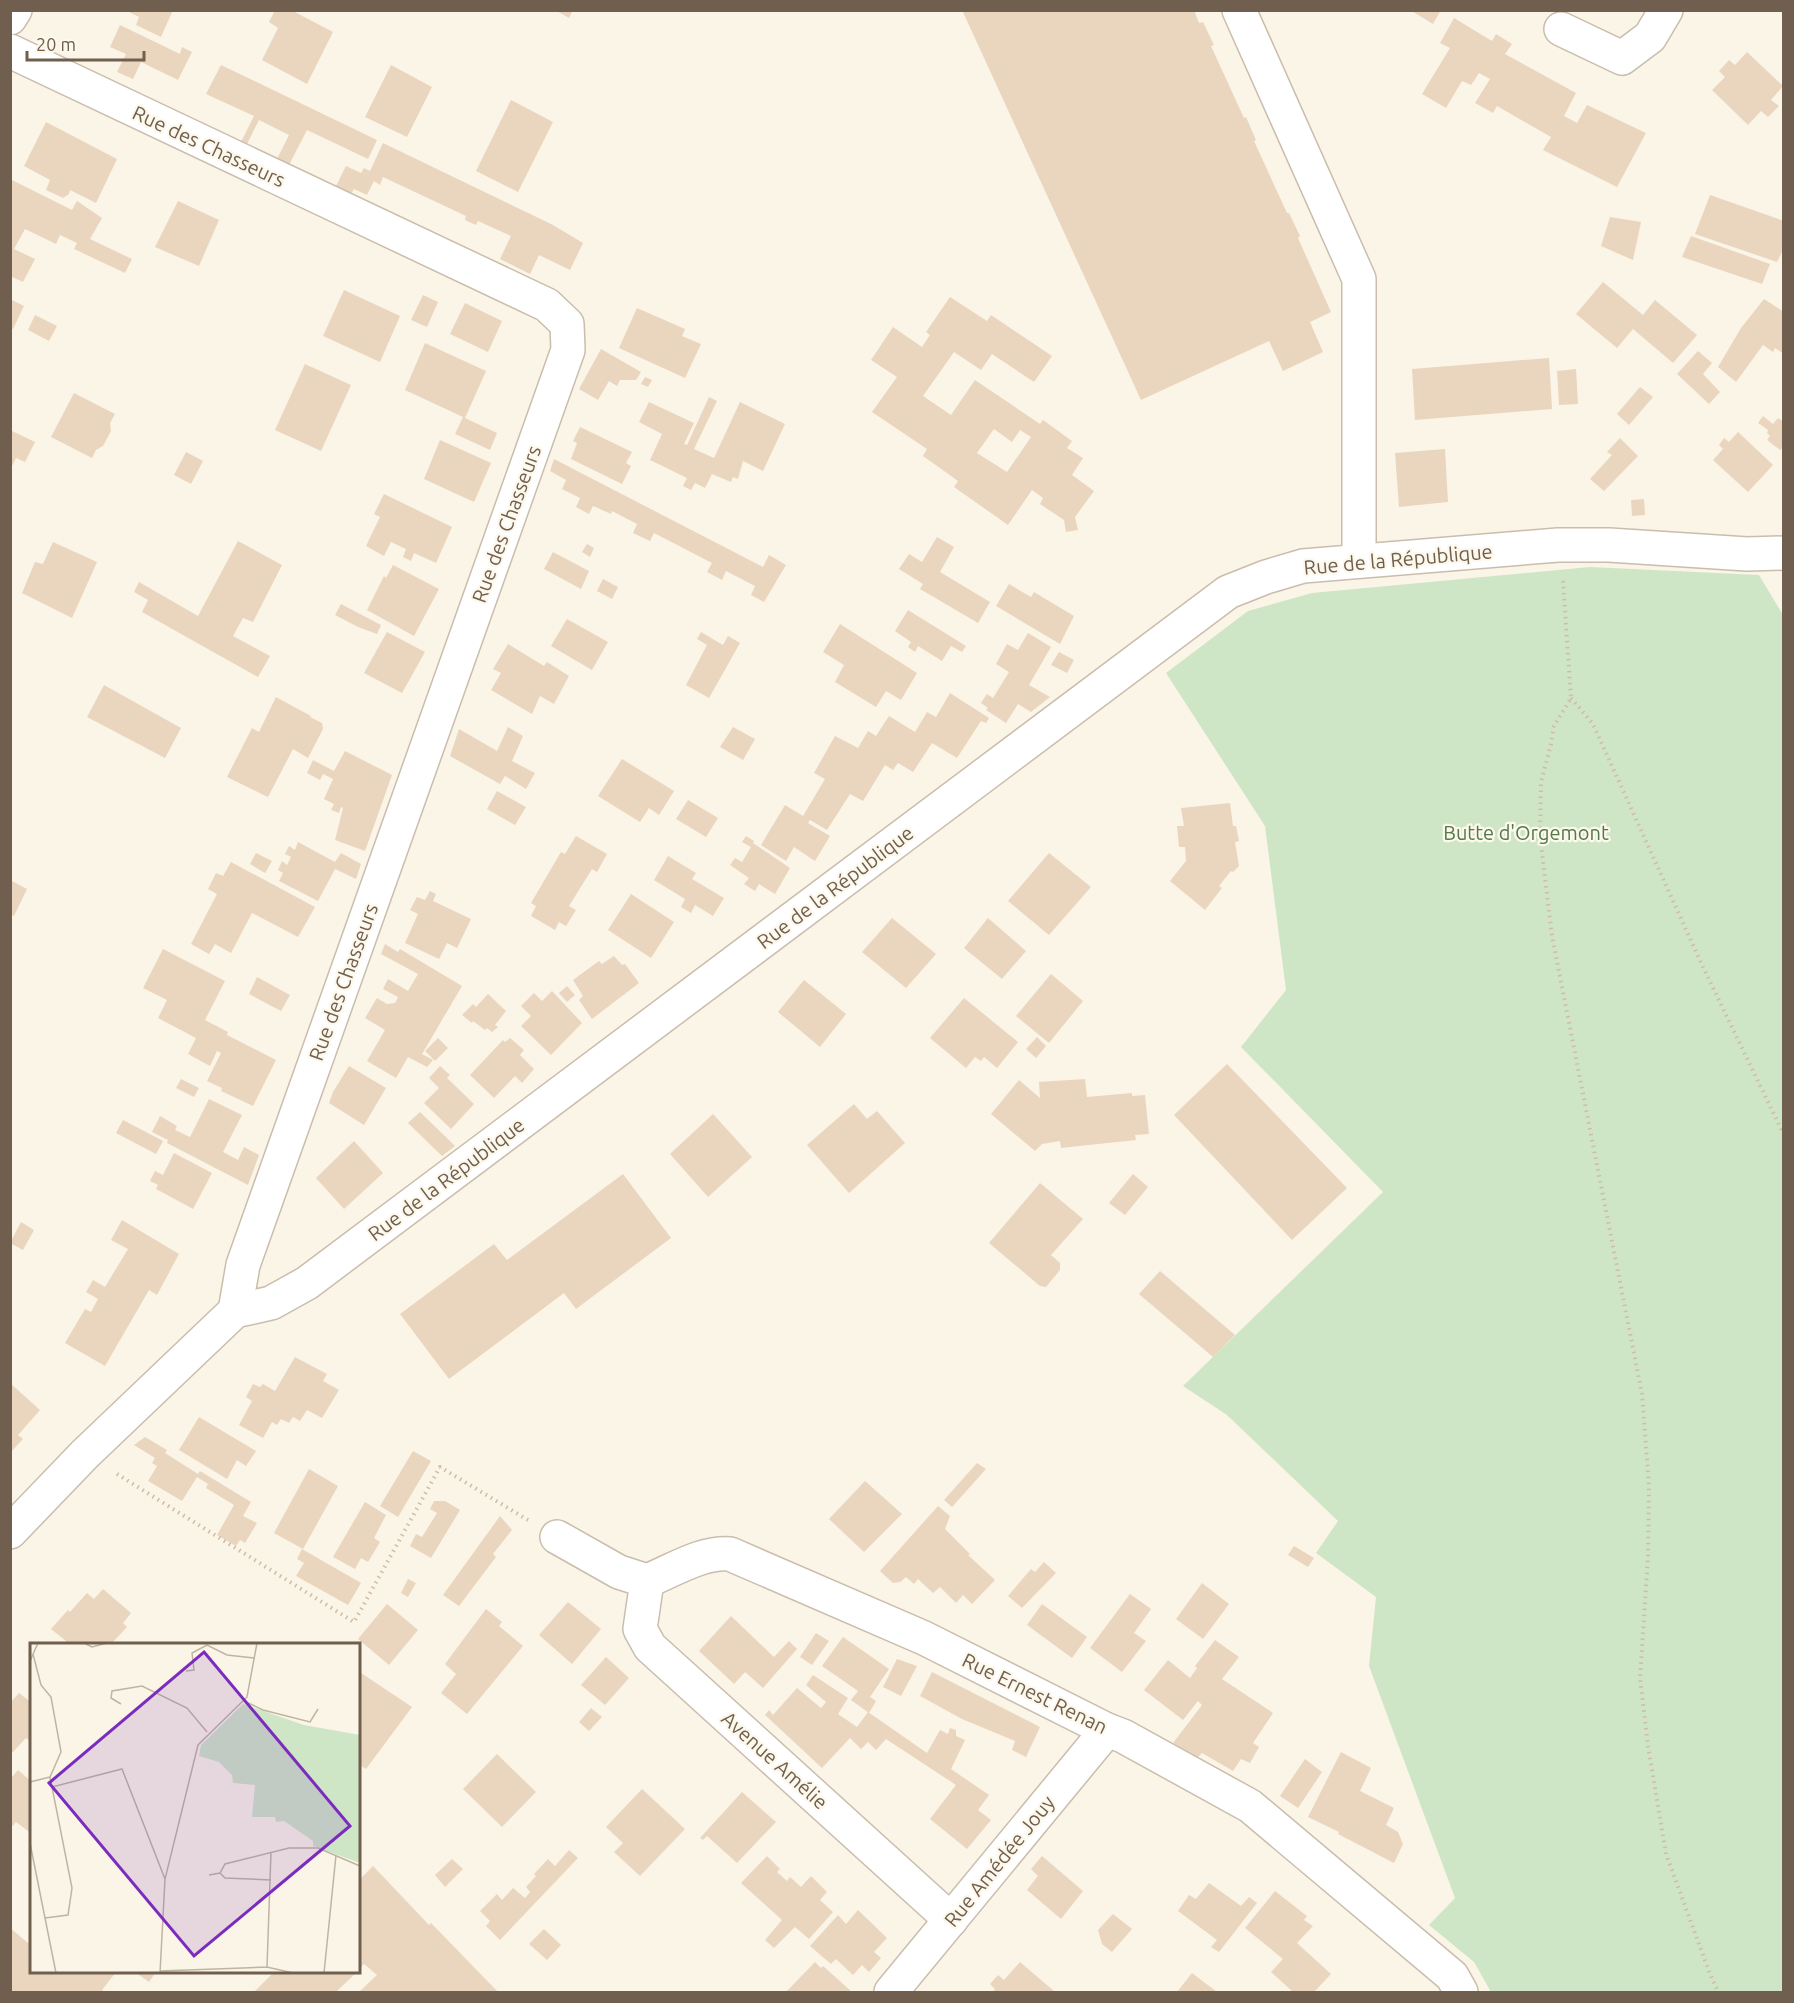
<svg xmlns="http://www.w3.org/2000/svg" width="1794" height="2003" font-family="Ubuntu,sans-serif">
<rect width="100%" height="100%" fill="#faf5e6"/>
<polygon fill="#cfe6c6" points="1590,567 1759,575 1783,615 1783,1992 1491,1992 1474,1962 1429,1925 1455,1898 1369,1666 1376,1597 1316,1553 1338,1521 1227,1415 1183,1386 1383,1192 1241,1047 1286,990 1265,826 1166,673 1248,611 1312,593"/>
<g fill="#ead6bf" fill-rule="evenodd">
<polygon points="125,10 173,10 161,37 136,25 139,17"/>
<polygon points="275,10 291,10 333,32 307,84 262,60 278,28 269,22"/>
<polygon points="555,10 573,10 569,18"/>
<polygon points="962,10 1194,10 1199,23 1203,22 1214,45 1211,46 1244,118 1246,117 1256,140 1254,141 1287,213 1289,213 1300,236 1298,238 1331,312 1310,322 1323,352 1283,371 1269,341 1141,400"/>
<polygon points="1410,10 1441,10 1433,24"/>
<polygon points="1454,18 1492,41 1496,34 1512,44 1505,54 1576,93 1564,116 1577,123 1587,105 1646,133 1617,187 1543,150 1551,137 1497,106 1493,113 1475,103 1490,79 1479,73 1471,85 1462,81 1446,108 1422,94 1450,48 1440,43"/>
<polygon points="120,25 180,54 182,47 192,52 178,80 141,62 133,79 117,72 126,54 110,47"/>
<polygon points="1747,52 1783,86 1771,100 1779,106 1768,117 1761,111 1748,125 1712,90 1725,77 1719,71 1729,60 1735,65"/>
<polygon points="221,65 377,140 368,159 307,130 289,165 277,159 289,135 259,120 247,144 241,142 254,116 206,94"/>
<polygon points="391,65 432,87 407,137 365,117"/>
<polygon points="511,100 553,122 518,192 476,171"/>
<polygon points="46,122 117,159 96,203 70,190 69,194 63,198 46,190 50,180 24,166"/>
<polygon points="383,143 553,225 583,243 570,270 539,255 530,274 500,259 511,236 478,221 476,225 465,220 466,216 383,177 380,185 374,181 367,195 354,189 350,196 335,188 346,166 361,173 364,168 370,171"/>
<polygon points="10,179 72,210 77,201 102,218 90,239 132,259 125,273 74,249 77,243 60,235 56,244 25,229 14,249 35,259 23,282 10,276"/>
<polygon points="1710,195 1784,221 1784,248 1777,262 1695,234"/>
<polygon points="178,201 219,220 199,266 155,247"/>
<polygon points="1610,217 1641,222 1633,260 1601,246"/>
<polygon points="1691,236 1770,264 1762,284 1682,257"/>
<polygon points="1603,282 1643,315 1655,300 1697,335 1673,363 1633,329 1617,348 1576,314"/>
<polygon points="344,290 400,316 380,362 323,336"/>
<polygon points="423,295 438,302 427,327 411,320"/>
<path d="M950 297 987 321 991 315 1052 356 1034 382 992 354 981 370 954 352 923 396 951 415 975 380 1040 424 1043 420 1072 441 1067 448 1083 458 1072 475 1094 491 1075 517 1078 530 1066 532 1064 520 1040 504 1043 498 1032 490 1008 525 954 487 958 481 923 456 927 449 872 412 897 377 871 360 893 327 922 347 930 335 926 332ZM994 429 1012 442 1020 430 1031 437 1007 472 977 453Z"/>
<polygon points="10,299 24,306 13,329 10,328"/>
<polygon points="1764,299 1784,312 1784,354 1775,348 1773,352 1763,345 1736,382 1718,367 1741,328"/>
<polygon points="465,303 502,321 488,352 450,334"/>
<polygon points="637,308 685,329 682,336 701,344 685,378 619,348"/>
<polygon points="35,315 57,326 49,341 28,330"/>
<polygon points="425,343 486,371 465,418 497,433 490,450 455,434 463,417 405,390"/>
<polygon points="601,349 641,372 636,380 620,380 617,386 609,381 598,400 579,389"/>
<polygon points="1698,351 1712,363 1703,374 1720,392 1709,404 1677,374"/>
<polygon points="1549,358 1552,409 1415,420 1412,369"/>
<polygon points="305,364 351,385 321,451 275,430"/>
<polygon points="1576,369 1578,404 1559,405 1557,371"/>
<polygon points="645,377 652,380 648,387 641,384"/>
<polygon points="1640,387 1653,397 1629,425 1617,414"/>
<polygon points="74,393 115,414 110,423 111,431 103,446 96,450 92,458 51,437"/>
<polygon points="709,397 717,401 694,449 714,458 740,402 785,424 763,471 743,461 738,479 733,477 731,482 712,474 705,488 695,483 691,490 683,486 687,478 650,460 662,434 639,422 649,402 694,423 684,444 687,445"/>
<polygon points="1763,416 1773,424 1778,418 1784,422 1784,446 1780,450 1767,440 1770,436 1767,433 1768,430 1758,423"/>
<polygon points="580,427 632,452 626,463 631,466 622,484 571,459 577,443 573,441"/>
<polygon points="10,430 35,442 25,462 16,458 10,470"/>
<polygon points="1738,432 1773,465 1748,492 1713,460 1723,449 1719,445 1724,438 1729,442"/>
<polygon points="1620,438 1638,456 1604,491 1590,479 1612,455 1607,452"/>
<polygon points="440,440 491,463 474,502 424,479"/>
<polygon points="1445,449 1448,502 1399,507 1395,453"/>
<polygon points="186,452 203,461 191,484 174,475"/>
<polygon points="554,459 763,567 769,555 786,565 764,602 751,595 755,586 726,571 722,580 707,572 712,563 654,533 650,541 633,533 637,524 612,511 611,514 593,506 589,514 576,507 580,498 562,489 566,480 550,471"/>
<polygon points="384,494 452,527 436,563 414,553 411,561 403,557 406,549 391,542 384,556 366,546 380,517 374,514"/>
<polygon points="1644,499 1645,515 1632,516 1631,500"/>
<polygon points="937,537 954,547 940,572 990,602 978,623 920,589 923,584 899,569 909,554 922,562"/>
<polygon points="238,541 282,565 253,622 243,618 233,636 270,656 258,677 142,612 148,600 134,592 139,582 198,616"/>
<polygon points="53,542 97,562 72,618 22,593 35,562 43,564"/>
<polygon points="587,544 594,548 590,557 582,552"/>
<polygon points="553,552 589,571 581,589 544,569"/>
<polygon points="393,565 439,589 414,636 367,610 384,576 386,578"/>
<polygon points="603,579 618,587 612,599 597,591"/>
<polygon points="1009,584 1031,597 1034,592 1074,616 1060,644 996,606"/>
<polygon points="341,604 381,625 377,634 358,627 335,615"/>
<polygon points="908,610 966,646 962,652 951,646 942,661 918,646 915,652 908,647 911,642 895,631"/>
<polygon points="567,619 608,642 592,670 551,646"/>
<polygon points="840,624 917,673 901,700 886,691 876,707 835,682 844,665 823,652"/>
<polygon points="387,632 425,652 402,693 364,673"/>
<polygon points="701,632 723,645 728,636 740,643 709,698 686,685 707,645 697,639"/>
<polygon points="1028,633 1051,647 1029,685 1050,697 1031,712 1018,704 1006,723 986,710 988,708 981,703 987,694 993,698 1009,672 996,664 1007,644 1018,650"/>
<polygon points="508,644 544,666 547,662 569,676 554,704 540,696 532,714 491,690 501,673 493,669"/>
<polygon points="1059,652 1074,660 1067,673 1051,665"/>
<polygon points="104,685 181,728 165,758 87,717"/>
<polygon points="950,693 989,718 986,723 981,721 957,758 932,743 913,772 898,763 893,770 885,765 863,801 850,794 827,830 810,820 808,823 830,836 815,861 794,847 786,861 761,845 785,805 803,816 825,779 814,773 835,736 858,748 868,731 876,736 889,716 915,732 927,712 936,717"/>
<polygon points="276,697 311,716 310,717 322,723 323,729 308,758 293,749 268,797 227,777 252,728 259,732"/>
<polygon points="508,727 523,736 512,761 535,773 526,789 505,776 500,784 450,756 459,729 497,751"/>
<polygon points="733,727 755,739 743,760 720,747"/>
<polygon points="345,751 392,775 365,851 335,840 343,808 341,807 339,813 331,810 334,804 324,799 333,779 323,774 320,780 307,773 313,760 334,771"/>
<polygon points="622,759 674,791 659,815 649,808 640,822 598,796"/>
<polygon points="497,791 526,807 515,825 487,809"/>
<polygon points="688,800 718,818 706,837 676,819"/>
<polygon points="1230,803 1233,826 1236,826 1239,841 1235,842 1239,866 1233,872 1231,871 1219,886 1222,888 1205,910 1170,881 1186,861 1185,847 1179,847 1177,826 1184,826 1181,808"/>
<polygon points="576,836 607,854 597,872 592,869 569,906 576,910 566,926 559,922 555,930 531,916 536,906 531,903 561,852 565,854"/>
<polygon points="746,836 754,841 753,843 790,868 775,894 759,884 755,891 744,884 749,878 730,865 735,858 742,862 751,847 742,842"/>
<polygon points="298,842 335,862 341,853 361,864 356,879 335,869 318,901 279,881 283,873 278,870 282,861 287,865 291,857 285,854 289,846 295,850"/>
<polygon points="256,853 272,861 265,873 250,864"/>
<polygon points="1049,853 1091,887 1049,935 1008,901"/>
<polygon points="668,856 696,873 692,879 724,898 713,916 695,905 691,913 681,907 685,899 654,880"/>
<polygon points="231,862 315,907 298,937 252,913 231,953 215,944 209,954 191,944 217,894 208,889 216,873 223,876"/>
<polygon points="10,880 27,889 14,916 10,914"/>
<polygon points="430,891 436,894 433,901 471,919 457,948 447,943 439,959 405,943 418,914 410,910 417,897 425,900"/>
<polygon points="631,894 674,922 651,958 608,930"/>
<polygon points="892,918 936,954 906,988 862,952"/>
<polygon points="988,918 1026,951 1002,979 964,948"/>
<polygon points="385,944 398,952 400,949 462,986 422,1054 433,1060 427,1067 408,1057 396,1078 367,1061 385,1030 365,1018 377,998 387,1004 395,1003 398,997 383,989 388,979 408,991 418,974 381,954"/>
<polygon points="163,949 225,981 205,1020 228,1032 227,1035 276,1060 253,1106 221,1091 222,1088 207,1081 221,1053 217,1051 210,1066 188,1054 196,1038 158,1018 167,1000 143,988"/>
<polygon points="614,956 622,965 625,964 639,983 592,1019 579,1000 583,996 573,980 599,961 602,964"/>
<polygon points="1051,974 1083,1001 1049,1043 1016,1016"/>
<polygon points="257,977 290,995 281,1011 249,994"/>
<polygon points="804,980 846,1014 820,1047 778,1012"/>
<polygon points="567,986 575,995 567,1002 559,993"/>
<polygon points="552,991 582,1023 551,1055 521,1026 531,1016 521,1006 534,993 542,1001"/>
<polygon points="488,994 506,1011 495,1025 498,1027 492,1032 487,1028 485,1030 473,1021 472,1023 462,1015 473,1004 476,1007"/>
<polygon points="964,998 1018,1042 997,1068 984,1057 981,1061 975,1057 966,1068 930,1038"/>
<polygon points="1037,1037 1046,1046 1036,1058 1026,1049"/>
<polygon points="438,1038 448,1048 435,1061 425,1051"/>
<polygon points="510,1038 524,1050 520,1055 534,1069 522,1083 515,1076 494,1098 470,1075 503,1040 505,1042"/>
<polygon points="1227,1064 1347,1188 1292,1240 1174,1115"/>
<polygon points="349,1066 386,1088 364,1125 329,1103 333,1092"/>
<polygon points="440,1066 450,1075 447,1078 474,1104 451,1129 424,1103 439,1088 429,1078"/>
<polygon points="181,1079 199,1088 194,1097 176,1088"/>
<polygon points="1085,1079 1087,1097 1132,1093 1132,1096 1145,1095 1149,1134 1135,1135 1136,1140 1061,1148 1060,1141 1042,1144 1035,1151 991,1114 1019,1080 1040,1098 1039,1082"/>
<polygon points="209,1099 242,1115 223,1152 238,1160 244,1147 259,1155 248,1185 167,1143 168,1140 152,1132 160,1116 177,1126 175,1130 190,1137"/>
<polygon points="854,1104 867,1119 877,1111 905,1143 849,1193 807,1145"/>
<polygon points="420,1112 455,1146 442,1156 408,1123"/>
<polygon points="713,1114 752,1157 708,1197 670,1154"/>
<polygon points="123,1120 163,1141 156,1154 116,1133"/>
<polygon points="354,1141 383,1173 344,1209 316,1178"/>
<polygon points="174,1153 212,1173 193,1209 156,1189 158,1185 150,1181 155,1171 163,1175"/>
<polygon points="623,1174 671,1238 576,1309 564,1293 449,1379 400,1314 494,1244 507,1260"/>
<polygon points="1133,1174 1148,1187 1125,1215 1109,1203"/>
<polygon points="1040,1183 1083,1219 1051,1255 1060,1263 1060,1270 1046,1287 1040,1286 989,1243"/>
<polygon points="122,1220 179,1254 157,1295 149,1290 105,1366 65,1343 85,1309 91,1312 98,1299 86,1292 93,1280 105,1287 128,1249 111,1240"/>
<polygon points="21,1222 34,1230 23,1250 10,1243"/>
<polygon points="1160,1271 1235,1335 1213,1357 1139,1294"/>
<polygon points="295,1357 327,1374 323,1381 339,1390 322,1418 307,1410 300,1421 293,1417 289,1423 281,1419 277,1425 272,1422 263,1438 239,1425 252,1401 246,1397 253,1384 260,1387 263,1384 275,1391"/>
<polygon points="10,1383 40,1410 18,1435 23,1439 10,1453"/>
<polygon points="199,1417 256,1451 246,1466 237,1460 227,1479 179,1450"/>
<polygon points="145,1437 167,1450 165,1453 198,1474 200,1471 251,1502 243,1516 257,1523 245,1543 240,1540 236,1546 217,1535 234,1505 206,1488 208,1484 197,1477 182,1501 148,1481 157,1466 152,1463 155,1458 134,1445"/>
<polygon points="413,1451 431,1461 398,1517 380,1506"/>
<polygon points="977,1463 986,1469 952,1507 944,1500"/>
<polygon points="309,1469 338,1486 303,1549 274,1533"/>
<polygon points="865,1481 902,1514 864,1552 829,1519"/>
<polygon points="434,1501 445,1501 460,1510 431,1558 410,1546 416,1534 422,1537 437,1513 430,1509"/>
<polygon points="365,1502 386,1515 374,1538 380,1542 368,1562 361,1558 355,1569 333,1557"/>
<polygon points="938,1506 950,1516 945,1529 970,1554 968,1555 995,1580 972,1604 963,1595 956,1603 940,1587 933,1593 918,1579 914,1584 906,1577 900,1582 893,1583 880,1571"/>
<polygon points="500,1516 512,1530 493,1554 496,1557 459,1606 443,1595"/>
<polygon points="1294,1546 1314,1558 1308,1567 1288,1555"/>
<polygon points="302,1549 361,1583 348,1605 296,1576 304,1563 297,1559"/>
<polygon points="1044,1562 1056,1573 1022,1608 1008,1596 1031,1569 1035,1572"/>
<polygon points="408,1579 416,1583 408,1597 401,1593"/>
<polygon points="1202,1583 1229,1604 1203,1639 1176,1619"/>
<polygon points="103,1589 131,1613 123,1623 127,1627 111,1644 106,1643 105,1644 63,1644 66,1641 51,1629 68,1610 70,1612 87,1593 94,1599"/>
<polygon points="1130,1594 1151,1609 1134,1633 1146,1641 1122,1672 1090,1648"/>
<polygon points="568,1602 601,1629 572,1664 539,1635"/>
<polygon points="387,1604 418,1630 389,1665 358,1639"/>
<polygon points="1042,1604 1087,1637 1072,1658 1027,1625"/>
<polygon points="486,1609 502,1622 499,1626 523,1646 467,1714 441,1693 456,1674 445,1664"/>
<polygon points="731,1616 774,1657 789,1641 797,1649 763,1688 745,1672 734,1684 699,1651"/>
<polygon points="816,1633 829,1641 812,1665 800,1657"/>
<polygon points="843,1637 889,1669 870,1697 876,1701 869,1713 851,1700 858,1691 822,1666"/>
<polygon points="1215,1640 1239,1657 1222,1679 1273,1713 1253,1743 1259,1747 1250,1763 1241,1759 1233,1771 1202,1753 1198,1757 1173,1743 1202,1705 1198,1701 1183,1720 1144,1690 1168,1660 1190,1678 1197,1668 1195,1666"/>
<polygon points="606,1657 629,1678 605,1705 581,1685"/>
<polygon points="897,1659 917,1666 901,1696 883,1687"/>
<polygon points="358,1671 412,1707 366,1769 358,1764"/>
<polygon points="932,1672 1040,1727 1026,1757 1012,1750 1015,1741 962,1719 920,1696"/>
<polygon points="813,1675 848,1698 838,1714 857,1727 868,1712 927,1753 940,1730 948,1734 950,1728 956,1730 956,1736 965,1740 951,1769 989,1795 978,1810 991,1820 967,1849 930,1819 956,1785 886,1739 876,1750 868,1742 861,1749 850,1738 822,1768 765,1715 769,1710 773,1715 797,1688 821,1708 826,1702 806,1685"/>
<polygon points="19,1693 32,1703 32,1741 31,1742 26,1738 10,1755 10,1703"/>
<polygon points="591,1708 602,1717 589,1731 579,1722"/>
<polygon points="1341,1752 1371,1768 1360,1791 1394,1808 1386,1825 1398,1832 1403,1844 1394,1863 1338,1834 1339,1832 1308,1817"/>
<polygon points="497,1754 536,1792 502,1827 463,1789"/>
<polygon points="1305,1759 1322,1772 1298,1808 1280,1796"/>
<polygon points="18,1770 32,1782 32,1834 16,1822 10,1829 10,1779"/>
<polygon points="642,1789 685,1829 640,1876 614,1852 623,1843 606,1827"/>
<polygon points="742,1792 776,1822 737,1863 707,1836 703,1840 700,1838"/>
<polygon points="569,1850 578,1858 500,1940 486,1926 490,1921 480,1911 497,1894 502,1900 513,1888 525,1898 530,1892 526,1887 536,1876 534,1874 548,1859 555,1866"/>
<polygon points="767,1856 780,1869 777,1872 787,1881 790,1877 801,1887 811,1876 827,1892 820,1900 833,1912 809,1939 795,1927 774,1948 765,1940 782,1920 741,1883"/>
<polygon points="1042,1856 1083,1891 1061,1919 1027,1890 1038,1876 1031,1869"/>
<polygon points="452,1859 463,1869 445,1887 435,1875"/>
<polygon points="373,1866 429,1925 431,1923 498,1992 359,1992 377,1975 364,1964 358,1970 358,1881"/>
<polygon points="1209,1883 1241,1906 1249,1897 1257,1903 1219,1952 1211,1947 1217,1940 1178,1911 1189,1895 1196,1899"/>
<polygon points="1275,1891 1307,1916 1304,1920 1313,1926 1297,1943 1331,1974 1314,1992 1293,1992 1271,1972 1283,1959 1245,1928"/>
<polygon points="858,1910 887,1938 874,1952 881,1958 869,1972 862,1965 853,1975 836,1959 831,1964 810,1946 838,1915 846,1924"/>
<polygon points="1113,1914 1132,1929 1112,1952 1102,1944 1098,1930"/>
<polygon points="10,1928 28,1943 32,1939 32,1972 116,1972 102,1990 105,1992 10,1992"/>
<polygon points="544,1929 561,1945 547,1960 529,1944"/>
<polygon points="815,1962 821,1968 823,1966 852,1992 786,1992"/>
<polygon points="1020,1962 1054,1991 1053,1992 993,1992 995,1989 990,1984 998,1975 1004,1980"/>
<polygon points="135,1972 156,1972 149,1982"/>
<polygon points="274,1972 357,1972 336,1992 254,1992"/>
<polygon points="1192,1973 1217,1992 1177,1992"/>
</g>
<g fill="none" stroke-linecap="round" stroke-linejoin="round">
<defs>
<g id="minor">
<polyline points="1239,10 1359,279 1359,561"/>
<polyline points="10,18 15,10"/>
<polyline points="1561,29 1622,58 1650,37 1666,10"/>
<polyline points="10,51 547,305 567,324 568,350 243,1265 235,1311"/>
<polyline points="10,1532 85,1454 235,1311 271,1303 307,1283 1228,592 1266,577 1303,566 1558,545 1609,545 1747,554 1784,553"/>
<path d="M557 1537 619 1572 647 1581C674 1570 701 1552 730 1554L924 1638 1107 1730 1123 1736 1250 1806 1452 1976 1461 1992"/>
<polyline points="647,1581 640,1629 650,1647 951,1920"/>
<polyline points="891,1992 1107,1730"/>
</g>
</defs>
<use href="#minor" stroke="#cabdad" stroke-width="36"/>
<g stroke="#d1bba4" stroke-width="4" stroke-dasharray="1.5 4.5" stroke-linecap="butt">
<polyline points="1563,581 1571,698 1554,726 1551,744 1541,782 1540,836 1552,936 1642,1394 1649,1486 1648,1557 1640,1678 1648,1746 1666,1854 1710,1974 1718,1992"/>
<polyline points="1571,698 1593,724 1702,965 1784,1135"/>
<polyline points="117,1474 354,1622 440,1467 528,1520"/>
</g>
<use href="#minor" stroke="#fff" stroke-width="33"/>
</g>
<g text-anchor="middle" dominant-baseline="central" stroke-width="4.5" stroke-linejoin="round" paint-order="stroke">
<g font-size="20" fill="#705e4e" stroke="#fdf8ec">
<text transform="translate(209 146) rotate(25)">Rue des Chasseurs</text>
<text transform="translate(506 524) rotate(-70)">Rue des Chasseurs</text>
<text transform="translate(1398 559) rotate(-5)">Rue de la République</text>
<text transform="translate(835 887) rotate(-37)">Rue de la République</text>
<text transform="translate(343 982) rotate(-70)">Rue des Chasseurs</text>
<text transform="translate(446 1179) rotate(-37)">Rue de la République</text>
<text transform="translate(1035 1693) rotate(26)">Rue Ernest Renan</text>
<text transform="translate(775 1760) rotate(42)">Avenue Amélie</text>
<text transform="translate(999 1861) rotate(-51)">Rue Amédée Jouy</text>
</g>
<g font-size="20" fill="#527a4a" stroke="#fdf8ec">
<text x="1526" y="832">Butte d'Orgemont</text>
</g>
</g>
<g transform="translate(30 1643)">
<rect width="330" height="330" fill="#faf5e6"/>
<path d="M213 61 274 82 330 92V220L283 203V198L254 178 246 179 245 174H222L225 142 203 140 202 132 189 119 169 113 171 102Z" fill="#cfe6c6"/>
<path fill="none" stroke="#bfb4a4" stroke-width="1.5" d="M54 0 62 4 77 0M3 11 11 42 21 54 31 109 20 134 42 245 38 272 15 275M0 18 8 0M156 28 164 27 162 10 177 2 197 12 224 15M214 58 233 67 280 79 288 66M91 61 81 55 82 48 112 43 157 65 177 89M0 139 20 134M22 144 92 126 135 236M0 200 26 330M190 230 195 235 241 237M179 232 190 230 195 221 259 205H288L330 223M237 324 241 209M130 328 237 324 263 330M130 330 135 236 168 102 217 54 227 0M294 330 306 212"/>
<path fill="#7b2cbf" fill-opacity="0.15" stroke="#7b2cbf" stroke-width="3" d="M174 9 320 183 164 313 19 140Z"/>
<rect width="330" height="330" fill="none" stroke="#705e4e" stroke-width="3"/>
</g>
<rect width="1794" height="2003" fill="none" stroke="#705e4e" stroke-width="24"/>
<path d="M27 51v9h117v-9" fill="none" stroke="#705e4e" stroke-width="3"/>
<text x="36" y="51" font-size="18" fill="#705e4e" stroke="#fdf8ec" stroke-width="4.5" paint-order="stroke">20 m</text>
</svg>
